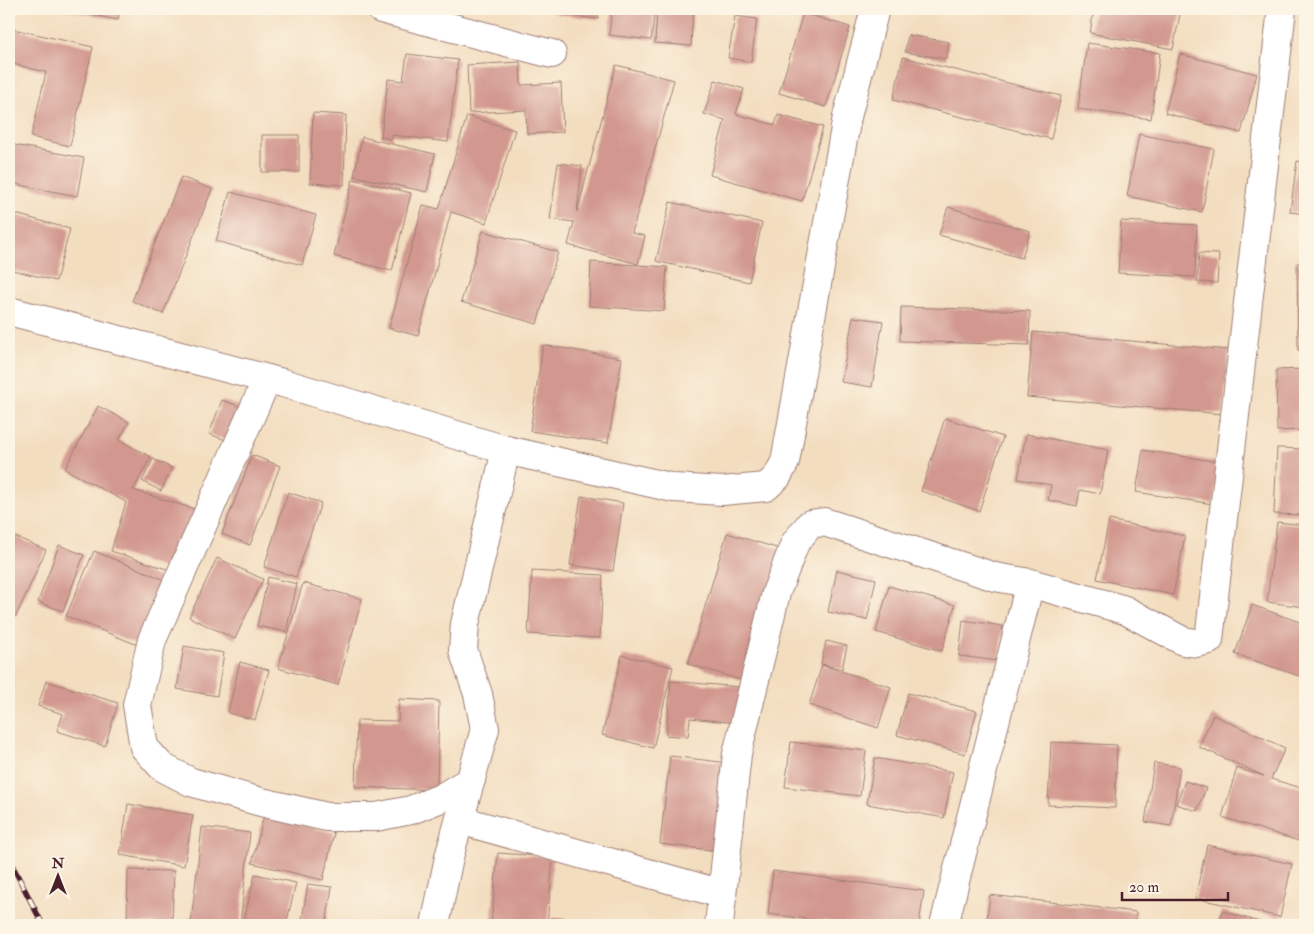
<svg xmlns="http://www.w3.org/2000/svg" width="1314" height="934" font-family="'IM FELL Double Pica',serif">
<rect width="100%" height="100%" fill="#fcf5e5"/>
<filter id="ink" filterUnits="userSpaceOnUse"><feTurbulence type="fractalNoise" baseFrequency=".02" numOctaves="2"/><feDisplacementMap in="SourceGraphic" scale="10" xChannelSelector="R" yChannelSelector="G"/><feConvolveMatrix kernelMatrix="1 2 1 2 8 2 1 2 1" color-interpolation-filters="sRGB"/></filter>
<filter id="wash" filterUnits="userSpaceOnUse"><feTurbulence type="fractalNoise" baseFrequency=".0096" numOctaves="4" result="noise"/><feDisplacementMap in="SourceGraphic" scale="20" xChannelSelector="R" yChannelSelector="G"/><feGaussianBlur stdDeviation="1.12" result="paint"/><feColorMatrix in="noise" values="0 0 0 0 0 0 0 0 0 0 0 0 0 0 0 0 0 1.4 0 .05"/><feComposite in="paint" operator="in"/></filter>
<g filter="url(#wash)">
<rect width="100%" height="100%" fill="#f3ddbf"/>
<g id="blocks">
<g fill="#d2988f">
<polygon points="60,9 120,9 118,20"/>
<polygon points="557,9 600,9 598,19 556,14"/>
<polygon points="612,9 655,9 651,40 609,35"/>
<polygon points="657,9 693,9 691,46 655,43"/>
<polygon points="1094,9 1181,9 1173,49 1090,33"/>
<polygon points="803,13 850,27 826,107 779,93"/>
<polygon points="735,16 757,19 751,62 728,58"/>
<polygon points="9,28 93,47 70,146 31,137 46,72 9,63"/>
<polygon points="908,35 949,42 946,59 905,52"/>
<polygon points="1087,43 1160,53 1151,119 1078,109"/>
<polygon points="407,54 458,60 448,142 392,135 392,139 381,137 388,79 403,81"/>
<polygon points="1180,54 1257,74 1241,133 1165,113"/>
<polygon points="903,57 1061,96 1051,139 893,100"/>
<polygon points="520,62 521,85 561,83 563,132 527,134 526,110 469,113 467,65"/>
<polygon points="616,65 674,80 632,233 645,236 638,264 568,245 574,222 550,219 558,163 582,166 577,212"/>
<polygon points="715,80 744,89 736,114 775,125 778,115 823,127 802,201 710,175 725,120 704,114"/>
<polygon points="313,113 346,115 344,185 310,183"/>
<polygon points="467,116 515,130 486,223 451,212 418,336 389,328 423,205 439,209"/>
<polygon points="1139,134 1214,149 1202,212 1127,196"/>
<rect x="262" y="135" width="37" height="37"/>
<polygon points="362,137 435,154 427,192 354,176"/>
<polygon points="9,144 84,158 77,196 9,183"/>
<polygon points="1297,161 1305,162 1305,214 1290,212"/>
<polygon points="181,177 212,189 163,314 132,301"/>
<polygon points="353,179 411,193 392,271 334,256"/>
<polygon points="230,192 316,215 302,265 216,241"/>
<polygon points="670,202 762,223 749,282 656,261"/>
<polygon points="948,207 1030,231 1022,258 939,235"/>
<polygon points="12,213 70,229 56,281 9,269 9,224"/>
<polygon points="1121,221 1197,225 1195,277 1118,273"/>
<polygon points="483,231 558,252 537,324 461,302"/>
<polygon points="1199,253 1219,254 1217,283 1197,282"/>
<polygon points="591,262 667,267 664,311 589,306"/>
<polygon points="1297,263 1305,263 1305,350 1298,350"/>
<polygon points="901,307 1030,311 1029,345 900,341"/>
<polygon points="853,317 883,321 872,387 841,382"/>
<polygon points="1033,332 1229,350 1223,414 1027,397"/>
<polygon points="543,345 622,358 608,443 530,431"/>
<polygon points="1305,369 1305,430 1277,431 1276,370"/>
<polygon points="222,400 258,413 245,447 209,434"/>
<polygon points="98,406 129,422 119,440 151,457 133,490 204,512 185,575 111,551 126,502 65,469"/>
<polygon points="945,418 1003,437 979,511 921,491"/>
<polygon points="1026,434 1108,450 1100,494 1080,490 1077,506 1048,500 1051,485 1018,479"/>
<polygon points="1277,448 1305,449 1305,515 1274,514"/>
<polygon points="1143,450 1219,462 1213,504 1136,492"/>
<polygon points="252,455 280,466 250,545 222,534"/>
<polygon points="153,459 172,468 161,491 142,481"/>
<polygon points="288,492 321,503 296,577 264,567"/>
<polygon points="581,496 623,503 613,571 570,565"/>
<polygon points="1109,520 1185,536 1173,595 1097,579"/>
<polygon points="1277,522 1305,525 1305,607 1267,602"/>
<polygon points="727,533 783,550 744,681 688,664"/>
<polygon points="9,534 46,550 16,616 9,613"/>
<polygon points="59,545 84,555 63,611 38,602"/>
<polygon points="94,551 182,587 155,652 66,616"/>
<polygon points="217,558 263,579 235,639 189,617"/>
<polygon points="837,570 876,579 867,620 828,612"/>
<polygon points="532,571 603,575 600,638 528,634"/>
<polygon points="268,577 297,584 286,632 257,626"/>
<polygon points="303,583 362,599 338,685 278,668"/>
<polygon points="889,586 955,605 942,651 876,632"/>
<polygon points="1252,605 1305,624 1305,660 1299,676 1235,654"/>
<polygon points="963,620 1003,626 999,661 959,656"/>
<polygon points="826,641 847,646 842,669 821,664"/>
<polygon points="184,646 224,653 217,696 177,689"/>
<polygon points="622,655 673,667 653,748 602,735"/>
<polygon points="240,662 269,670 255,720 228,713"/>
<polygon points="822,665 891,687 878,728 809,705"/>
<polygon points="46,681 118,703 105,746 57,731 63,714 38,706"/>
<polygon points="671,681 751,688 747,724 690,718 688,737 666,735"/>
<polygon points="908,693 977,711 965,754 897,735"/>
<polygon points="399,699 439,701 437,790 355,787 357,720 398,721"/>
<polygon points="1213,715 1285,748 1271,779 1305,789 1305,843 1222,817 1237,768 1264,776 1199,747"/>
<polygon points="791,742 866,751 860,796 785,787"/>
<polygon points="1051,742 1117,745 1115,808 1048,805"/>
<polygon points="670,756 737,764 727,852 660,844"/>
<polygon points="875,758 953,772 944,818 867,804"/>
<polygon points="1154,763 1180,767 1171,826 1145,822"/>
<polygon points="1185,781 1206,788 1197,811 1176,804"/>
<polygon points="128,804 193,815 184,866 120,855"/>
<polygon points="264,815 334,833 323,880 252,863"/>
<polygon points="202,827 250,833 240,925 186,925 188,921 191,923"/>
<polygon points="1207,845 1292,864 1280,917 1195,898"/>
<polygon points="498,853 553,857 547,925 491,925"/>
<polygon points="128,870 174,871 172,924 127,923"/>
<polygon points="773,871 924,891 919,925 854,925 768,914"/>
<polygon points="255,874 296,883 286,925 243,925"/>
<polygon points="308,884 332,887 326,925 301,925"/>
<polygon points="990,895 1136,912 1135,925 986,925"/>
<polygon points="1222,911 1270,925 1218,925"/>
<polygon points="551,918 568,919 567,925 550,925"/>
</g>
</g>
</g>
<g filter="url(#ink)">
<use href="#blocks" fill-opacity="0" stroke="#9e7e75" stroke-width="1"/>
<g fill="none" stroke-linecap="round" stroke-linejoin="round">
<defs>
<g id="street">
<polyline points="381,9 552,54"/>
<polyline points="9,311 283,383 506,450 674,488 722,491 766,487 777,477 785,462 847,117 875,9"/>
<polyline points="267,379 152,640 137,705 144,747 162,767 191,782 261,802 327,817 376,817 411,810 441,798 471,780"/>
<polyline points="460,820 722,894"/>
<polyline points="435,925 449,857 485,729 478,694 463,650 465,624 506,450"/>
<polyline points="719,925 737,754 776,593 795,543 810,524 824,522 995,577 1030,583 1125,610 1183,641 1197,643 1209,640 1282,9"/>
<polyline points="944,925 1030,583"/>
</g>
</defs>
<use href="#street" stroke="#9e7e75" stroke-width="30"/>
<use href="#street" stroke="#fff" stroke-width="28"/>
<defs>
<polyline id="rail" points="9,859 43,925"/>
</defs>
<use href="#rail" stroke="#4a1f2b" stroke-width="5.5"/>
<use href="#rail" stroke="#fcf5e5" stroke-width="4" stroke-dasharray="11" stroke-linecap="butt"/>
</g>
</g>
<rect width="1314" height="934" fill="none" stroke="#fcf5e5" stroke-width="30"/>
<g transform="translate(58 876)" stroke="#fcf5e5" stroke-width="4" paint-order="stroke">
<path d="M0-4L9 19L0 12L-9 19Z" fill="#4a1f2b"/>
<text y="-8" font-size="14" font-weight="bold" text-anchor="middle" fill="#4a1f2b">N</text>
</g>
<path d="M1122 892v8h106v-8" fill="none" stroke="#4a1f2b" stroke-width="2.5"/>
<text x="1129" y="892" font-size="15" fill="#4a1f2b" stroke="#fcf5e5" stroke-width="4" paint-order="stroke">20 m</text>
</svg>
